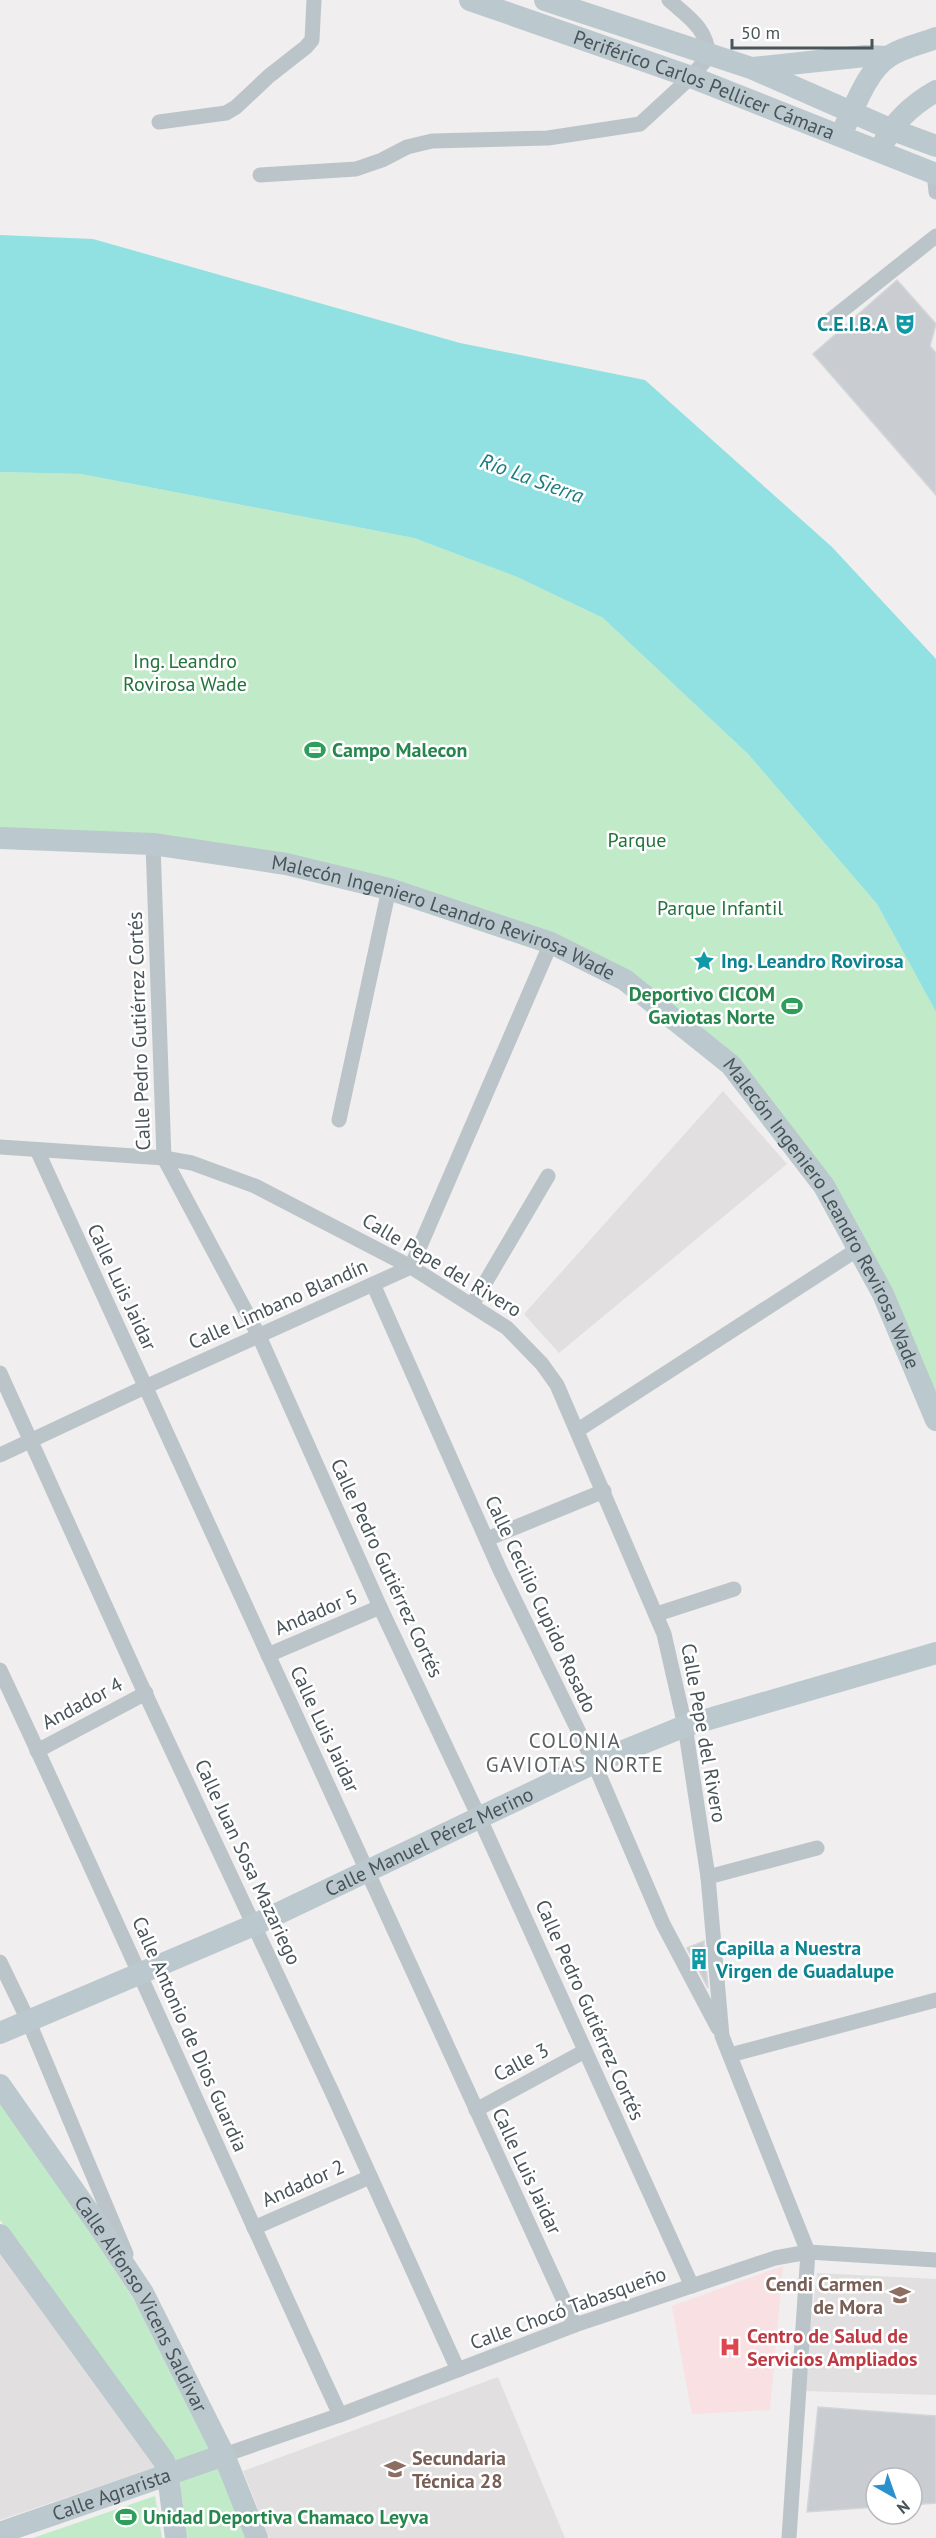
<svg xmlns="http://www.w3.org/2000/svg" width="936" height="2538" font-family="'PT Sans',sans-serif">
<rect width="100%" height="100%" fill="#f0eeee"/>
<g fill="#e1dfe0">
<polygon points="723,1091 787,1164 559,1353 524,1314"/>
<polygon points="0,2252 159,2466 0,2520"/>
<polygon points="817,2273 936,2279 936,2395 803,2391"/>
<polygon points="498,2377 565,2538 269,2538 243,2471"/>
</g>
<polygon fill="#f8e0e3" points="783,2266 770,2410 692,2414 672,2306"/>
<g fill="#c0eac8">
<polygon points="0,472 81,474 414,538 517,577 603,618 748,754 877,904 936,1012 936,1423 858,1249 731,1065 625,980 286,864 0,838"/>
<polygon points="0,2099 49,2169 152,2328 213,2450 174,2462 0,2220"/>
<polygon points="221,2466 250,2538 187,2538 180,2480"/>
<polygon points="155,2496 162,2538 33,2538"/>
</g>
<polygon fill="#92e1e2" points="0,235 93,239 460,343 645,380 832,547 936,659 936,1012 877,904 748,754 603,618 517,577 414,538 81,474 0,472"/>
<g fill="#c9ccd0" stroke="#d2d6d9" stroke-width="1.5">
<polygon points="897,280 936,324 930,346 936,353 936,495 813,354"/>
<polygon points="704,1941 704,1944 708,1988 687,1948"/>
<polygon points="818,2407 936,2416 936,2503 912,2505 912,2478 876,2478 876,2507 807,2512"/>
</g>
<g fill="none" stroke-linecap="round" stroke-linejoin="round">
<g stroke="#bbc5c9" stroke-width="15">
<polyline points="159,122 226,113 236,107 269,76 306,47 312,40 314,0"/>
<polyline points="934,173 936,192"/>
<path d="M260 175 356 169 382 160 407 147 432 141 548 138 640 124 691 77 709 56C706 27 689 18 669 0"/>
<polyline points="824,325 936,236"/>
<polyline points="153,844 164,1158 259,1336 380,1607 480,1819 692,2286"/>
<polyline points="339,1120 389,889"/>
<polyline points="0,1147 164,1158 192,1163 255,1186 411,1267 507,1328 542,1364 557,1385 664,1634 685,1726 708,1877 722,2036 808,2252 789,2538"/>
<polyline points="37,1150 575,2325"/>
<polyline points="373,1284 500,1570 594,1763 663,1924 718,2028"/>
<polyline points="472,1305 548,1176"/>
<polyline points="0,1373 138,1678 332,2092 458,2370"/>
<polyline points="578,1430 858,1249"/>
<polyline points="0,1455 145,1387 411,1267 551,943"/>
<polyline points="487,1539 604,1491"/>
<polyline points="657,1614 734,1589"/>
<polyline points="268,1655 380,1607"/>
<path d="M0 1670C116 1917 225 2167 340 2415"/>
<polyline points="37,1751 146,1693"/>
<polyline points="708,1877 817,1848"/>
<polyline points="0,1962 28,2020 126,2254"/>
<polyline points="730,2055 936,2000"/>
<polyline points="476,2110 585,2051"/>
<polyline points="254,2228 370,2177"/>
<polyline points="224,2455 340,2415 575,2325 775,2258 808,2252 936,2260"/>
</g>
<g stroke="#bbc8ce" stroke-width="22">
<path id="s1" d="M470 0 691 77 936 174"/>
<polyline points="545,0 751,68 890,129 936,146"/>
<polyline points="753,68 865,56 888,57"/>
<path d="M845 126C856 104 867 72 887 58 900 48 921 44 936 38"/>
<path d="M884 142C896 119 913 104 936 91"/>
<path id="s2" d="M0 838 153 844 286 864 389 889 551 943 625 980 731 1065 824 1186 883 1294 936 1420"/>
<path id="s3" d="M0 2033 254 1925 594 1763 685 1726 936 1653"/>
<path id="s4" d="M0 2085 98 2225 143 2293 224 2455 257 2538"/>
<polyline points="0,2235 164,2461 168,2475 176,2538"/>
<path id="s5" d="M0 2533 224 2455"/>
</g>
</g>
<defs>
<symbol id="theatre-bare" viewBox="-9 -9 18 18"><path d="M-5-5.5Q0-4 5-5.5V0Q5 5 0 6Q-5 5-5 0ZM-3.3-2.5H-1v1.5H-3.3ZM1-2.5H3.3v1.5H1ZM-2.8 1Q0 5.5 2.8 1Z" fill="#0f9aa8" stroke="#fff" stroke-width="2.5" paint-order="stroke"/></symbol>
<symbol id="stadium-bare" viewBox="-9 -9 18 18"><path d="M0-5a6.5 5 0 1 0 0 10a6.5 5 0 1 0 0-10ZM-3.5-1.8h7v3.6h-7Z" fill="#2e9e5b" stroke="#fff" stroke-width="2.5" paint-order="stroke"/></symbol>
<symbol id="sight-bare" viewBox="-9 -9 18 18"><path d="M0-6L1.8-2.2L6-1.7L2.9 1.2L3.7 5.4L0 3.3L-3.7 5.4L-2.9 1.2L-6-1.7L-1.8-2.2Z" fill="#0f9aa8" stroke="#fff" stroke-width="2.5" paint-order="stroke"/></symbol>
<symbol id="building-bare" viewBox="-9 -9 18 18"><path d="M-4-6H4V6H1V3H-1V6H-4ZM-2.5-4.3h1.7v1.8h-1.7ZM.8-4.3h1.7v1.8H.8ZM-2.5-1h1.7V.8h-1.7ZM.8-1h1.7V.8H.8Z" fill="#0f9aa8" stroke="#fff" stroke-width="2.5" paint-order="stroke"/></symbol>
<symbol id="school-bare" viewBox="-9 -9 18 18"><path d="M0-5L7-2L0 1L-7-2ZM-4 1L0 2.5L4 1V4Q0 6-4 4Z" fill="#8d6e63" stroke="#fff" stroke-width="2.5" paint-order="stroke"/></symbol>
<symbol id="hospital-bare" viewBox="-9 -9 18 18"><path d="M-5-5h3v3.5h4V-5h3V5h-3V1.5h-4V5h-3Z" fill="#e0444e" stroke="#fff" stroke-width="2.5" paint-order="stroke"/></symbol>
</defs>
<g fill-rule="evenodd">
<use href="#theatre-bare" x="890" y="309" width="30" height="30"/>
<use href="#stadium-bare" x="300" y="735" width="30" height="30"/>
<use href="#sight-bare" x="689" y="946" width="30" height="30"/>
<use href="#stadium-bare" x="777" y="991" width="30" height="30"/>
<use href="#building-bare" x="684" y="1944" width="30" height="30"/>
<use href="#school-bare" x="885" y="2280" width="30" height="30"/>
<use href="#hospital-bare" x="715" y="2332" width="30" height="30"/>
<use href="#school-bare" x="380" y="2454" width="30" height="30"/>
<use href="#stadium-bare" x="111" y="2502" width="30" height="30"/>
</g>
<g text-anchor="middle" dominant-baseline="central" stroke-width="5" stroke-linejoin="round" paint-order="stroke">
<g font-size="20" fill="#485459" stroke="#fff">
<text stroke="none"><textPath href="#s1" startOffset="249">Periférico Carlos Pellicer Cámara</textPath></text>
<text stroke="none"><textPath href="#s2" startOffset="454">Malecón Ingeniero Leandro Revirosa Wade</textPath></text>
<text transform="translate(139 1031) rotate(-92)">Calle Pedro Gutiérrez Cortés</text>
<text stroke="none"><textPath href="#s2" startOffset="958">Malecón Ingeniero Leandro Revirosa Wade</textPath></text>
<text transform="translate(442 1265) rotate(31)">Calle Pepe del Rivero</text>
<text transform="translate(122 1287) rotate(65)">Calle Luis Jaidar</text>
<text transform="translate(278 1304) rotate(-24)">Calle Limbano Blandín</text>
<text transform="translate(387 1568) rotate(65)">Calle Pedro Gutiérrez Cortés</text>
<text transform="translate(541 1604) rotate(65)">Calle Cecilio Cupido Rosado</text>
<text transform="translate(316 1612) rotate(-23)">Andador 5</text>
<text transform="translate(82 1703) rotate(-28)">Andador 4</text>
<text transform="translate(325 1729) rotate(65)">Calle Luis Jaidar</text>
<text transform="translate(704 1733) rotate(80)">Calle Pepe del Rivero</text>
<text stroke="none"><textPath href="#s3" startOffset="470">Calle Manuel Pérez Merino</textPath></text>
<text transform="translate(248 1862) rotate(65)">Calle Juan Sosa Mazariego</text>
<text transform="translate(590 2010) rotate(66)">Calle Pedro Gutiérrez Cortés</text>
<text transform="translate(190 2034) rotate(66)">Calle Antonio de Dios Guardia</text>
<text transform="translate(521 2062) rotate(-28)">Calle 3</text>
<text transform="translate(527 2171) rotate(65)">Calle Luis Jaidar</text>
<text transform="translate(303 2183) rotate(-24)">Andador 2</text>
<text stroke="none"><textPath href="#s4" startOffset="261">Calle Alfonso Vicens Saldivar</textPath></text>
<text transform="translate(568 2308) rotate(-20)">Calle Chocó Tabasqueño</text>
<text stroke="none"><textPath href="#s5" startOffset="118">Calle Agrarista</textPath></text>
</g>
<g font-size="20" font-weight="bold" fill="#0d838f" stroke="#fff" text-anchor="start">
<text x="888" y="324" text-anchor="end">C.E.I.B.A</text>
<text x="721" y="961">Ing. Leandro Rovirosa</text>
<text x="716" y="1948">Capilla a Nuestra<tspan x="716" dy="23">Virgen de Guadalupe</tspan></text>
</g>
<g font-size="20" fill="#207339" stroke="#fff">
<text x="185" y="661">Ing. Leandro<tspan x="185" dy="23">Rovirosa Wade</tspan></text>
<text x="637" y="840">Parque</text>
<text x="720" y="908">Parque Infantil</text>
</g>
<g font-size="20" font-weight="bold" fill="#27864d" stroke="#fff" text-anchor="start">
<text x="332" y="750">Campo Malecon</text>
<text x="775" y="994" text-anchor="end">Deportivo CICOM<tspan x="775" dy="23">Gaviotas Norte</tspan></text>
<text x="143" y="2517">Unidad Deportiva Chamaco Leyva</text>
</g>
<g font-size="20" font-weight="bold" fill="#785e54" stroke="#fff" text-anchor="end">
<text x="883" y="2284">Cendi Carmen<tspan x="883" dy="23">de Mora</tspan></text>
<text x="412" y="2458" text-anchor="start">Secundaria<tspan x="412" dy="23">Técnica 28</tspan></text>
</g>
<g font-size="20" font-weight="bold" fill="#be3a42" stroke="#fff" text-anchor="start">
<text x="747" y="2336">Centro de Salud de<tspan x="747" dy="23">Servicios Ampliados</tspan></text>
</g>
<g font-size="21" font-style="italic" fill="#197d7f" stroke="#fff">
<text transform="translate(532 478) rotate(20)">Río La Sierra</text>
</g>
<g font-size="21" letter-spacing="1.5" fill="#5b6062" stroke="#fff">
<text x="575" y="1740">COLONIA<tspan x="575" dy="24">GAVIOTAS NORTE</tspan></text>
</g>
</g>
<g transform="translate(894 2496) rotate(140)"><circle r="28" fill="#ffffff" stroke="#b6bbbd" stroke-width="1.5"/>
<path d="M0-4.5L10 22L0 15L-10 22Z" fill="#2b91cd"/>
<text y="-9" font-size="16" font-weight="bold" text-anchor="middle" fill="#485459">N</text>
</g>
<path d="M732 39v9h140v-9" fill="none" stroke="#485459" stroke-width="3"/>
<text x="741" y="39" font-size="18" fill="#485459" stroke="#ffffff" stroke-width="4.5" paint-order="stroke">50 m</text>
</svg>
